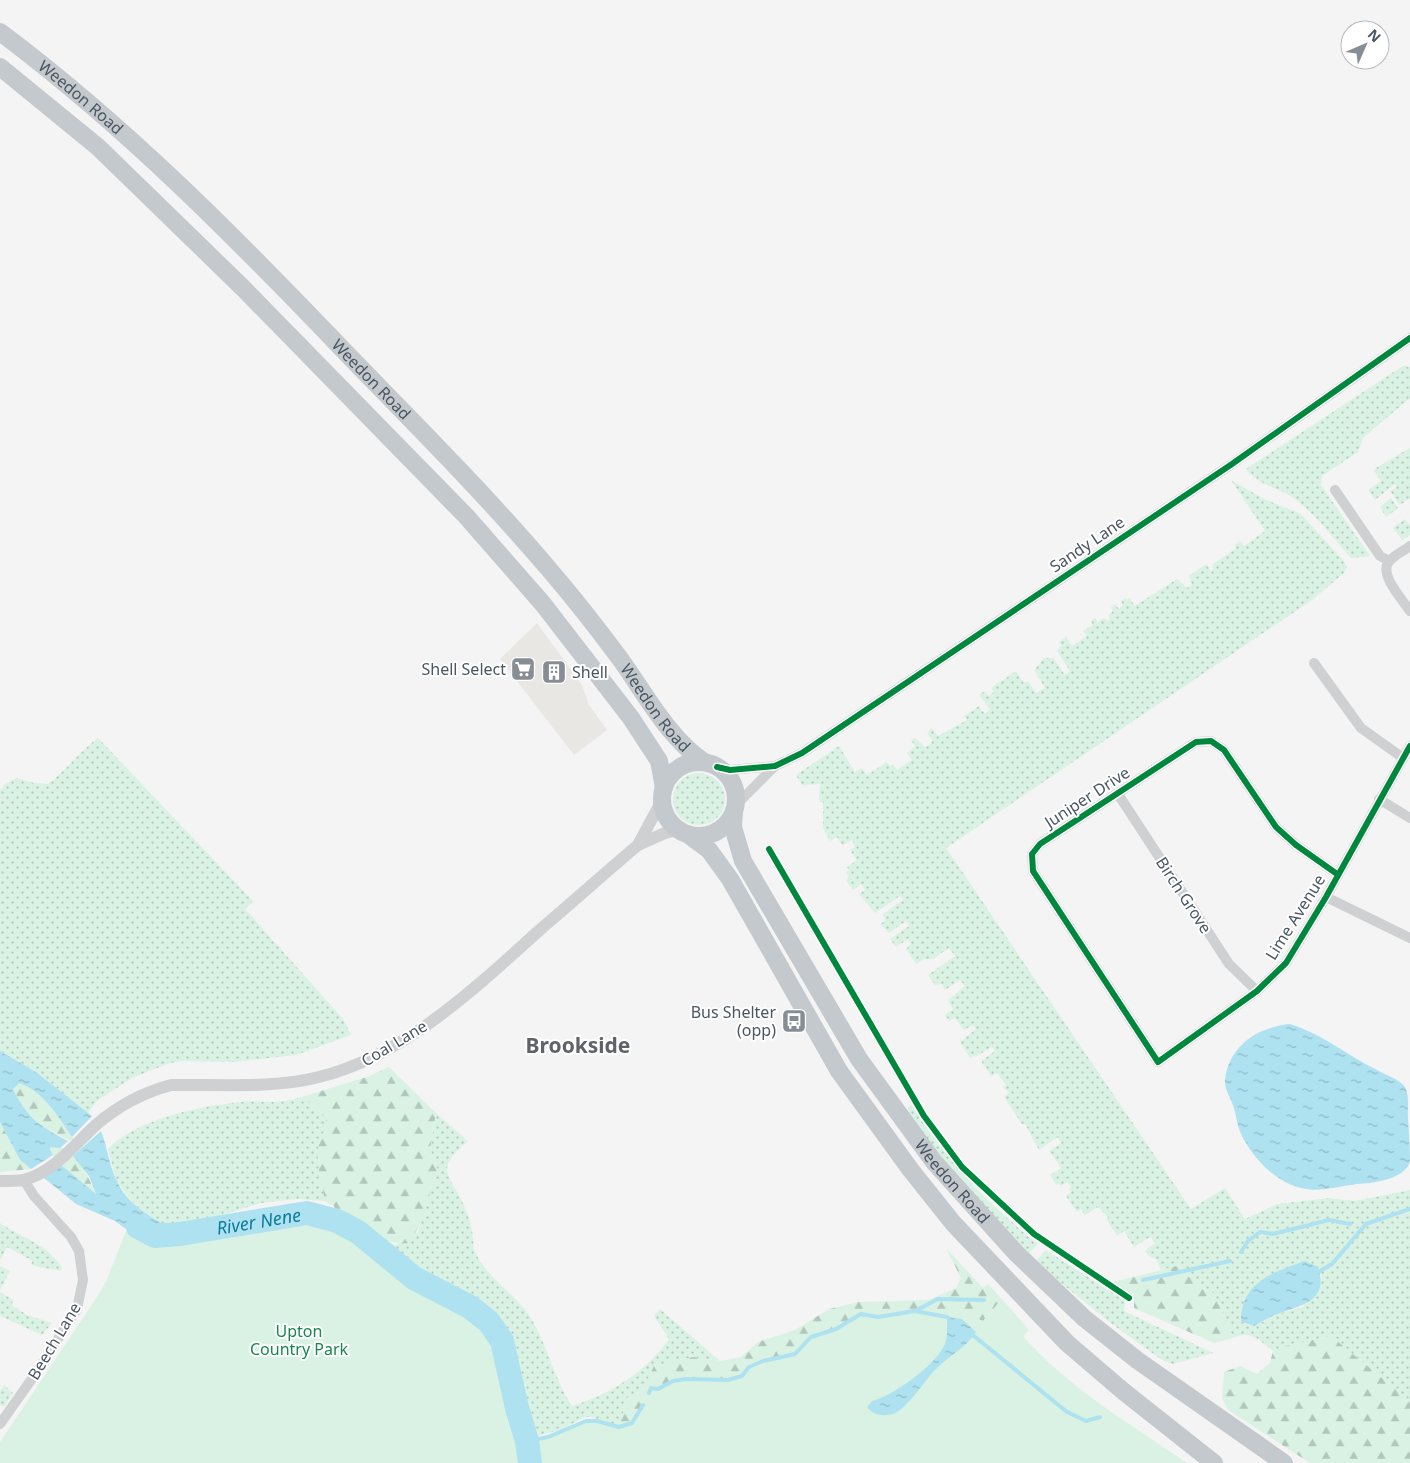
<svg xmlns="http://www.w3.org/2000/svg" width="1410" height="1463" font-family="'Noto Sans',sans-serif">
<defs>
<pattern id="grass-dots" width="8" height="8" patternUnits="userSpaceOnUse" patternTransform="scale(1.25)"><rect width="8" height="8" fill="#d9f2e3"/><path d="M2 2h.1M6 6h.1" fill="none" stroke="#b2c7bb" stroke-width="1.8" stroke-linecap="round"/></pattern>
<pattern id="forest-firs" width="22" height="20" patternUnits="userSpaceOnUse" patternTransform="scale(1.25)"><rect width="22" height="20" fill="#d9f2e3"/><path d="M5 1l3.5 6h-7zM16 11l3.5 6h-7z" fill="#b2c7bb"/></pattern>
<pattern id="water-ripples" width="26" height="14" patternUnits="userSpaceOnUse" patternTransform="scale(1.25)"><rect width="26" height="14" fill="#aee2f0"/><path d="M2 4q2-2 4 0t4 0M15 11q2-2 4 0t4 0" fill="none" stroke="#90bac6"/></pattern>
</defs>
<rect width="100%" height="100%" fill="#f4f4f4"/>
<polygon fill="#e8e7e3" points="537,623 582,685 589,705 607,730 574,755 500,659"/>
<g fill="url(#grass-dots)" fill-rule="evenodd">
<path d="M1404 365 1410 368V398L1363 438 1358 452 1322 476 1321 485 1370 556 1351 558C1333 538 1316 515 1295 499 1279 487 1258 486 1246 469Z"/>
<polygon points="1410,448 1410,498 1400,505 1390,491 1397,487 1395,484 1375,500 1368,490 1381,481 1374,471 1376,468"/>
<path d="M1231 480 1264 499 1301 514 1343 560 1347 567 1344 573 1312 600 946 848 1191 1209 1225 1188 1245 1219 1278 1204 1329 1198 1355 1201 1410 1190V1401L1331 1336 1285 1346 1273 1351C1259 1340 1251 1330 1233 1338L1220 1304 1199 1288 1192 1277 1185 1276V1265L1161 1270 1156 1259 1149 1256 1145 1251 1155 1243 1150 1237 1134 1247 1124 1231 1117 1236 1107 1220 1108 1217 1098 1207 1085 1215 1081 1209 1077 1212 1066 1196 1071 1192 1069 1189 1071 1186 1067 1182 1061 1186 1059 1184 1056 1185 1050 1175 1061 1168 1049 1151 1061 1143 1058 1137 1039 1150 1025 1124H1022L1004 1097 1009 1093 1003 1087 1006 1085 997 1073 991 1076 981 1061 995 1051 992 1047 975 1057 974 1056 970 1058 960 1042 976 1029 973 1025 964 1030 955 1018 949 1021 945 1015 953 1009 948 1000 965 986 960 980 945 990 942 984 935 985 928 975 955 956 949 948 933 959H924L916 964 906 949 911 944 908 939 896 947 890 939 909 926 906 921 889 933 880 924 885 921 883 914 903 900 900 896 875 913 859 894 865 890 861 884 853 890 846 880 849 878 846 872 849 870 847 867 857 860 850 850 855 847 852 840 842 845 837 837 830 841 823 828V802H819L820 784 802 785 796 775 839 746 855 772 862 768 867 775 887 762 890 766 893 764 897 770 912 760 907 753 915 746 911 740 915 738 925 747 931 744 932 740 927 733 932 728 938 736 967 720 964 716 979 706 985 714 990 709 979 695 985 691 989 696 994 692 991 688 1016 671 1024 683 1028 681 1036 693 1045 688 1034 670 1044 658H1053L1065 675 1070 671 1057 651 1061 645 1059 642 1066 637 1072 646 1087 636 1083 631 1093 625 1091 621 1095 618 1098 622 1103 618 1109 621V615L1113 611 1111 607 1115 604 1119 609 1123 605 1121 601 1125 598 1127 600 1129 598 1135 606 1177 579 1187 588 1192 585 1189 576 1206 564 1212 572 1213 564 1235 549V544L1240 541 1244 546 1265 531ZM1318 1267 1322 1279 1303 1307 1277 1314 1255 1326Z"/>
<polygon points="1391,498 1398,508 1386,517 1380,507"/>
<polygon points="1405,519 1410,526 1410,535 1402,540 1393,528"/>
<path d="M98 738 253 901 245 909 343 1019 351 1035 296 1055 234 1062 183 1061 170 1063 132 1078 97 1101 88 1113 36 1072 0 1051V791L4 785 16 778 34 783 48 784C66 771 79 752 98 738Z"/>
<circle cx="699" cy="799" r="26"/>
<path d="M298 1098 313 1104 326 1119V1131L319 1142 325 1201 298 1199 261 1203 193 1224 167 1226 144 1215 126 1194 116 1180 108 1149C137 1119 200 1106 241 1102 261 1100 278 1105 298 1098Z"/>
<path d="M911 1105C946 1159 987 1204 1038 1244L1027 1255 959 1181 910 1117 908 1108Z"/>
<path d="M436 1113 468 1141C431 1172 452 1175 465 1208 469 1217 472 1228 473 1238 474 1241 473 1246 474 1249 485 1278 517 1294 532 1320 548 1347 554 1379 572 1406 609 1395 647 1371 669 1339L654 1316 660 1309 720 1361 693 1357 654 1366 643 1389 627 1398 619 1427 665 1423 557 1434 586 1421 597 1420 593 1417H585L560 1430 537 1436 533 1433 504 1334 489 1316 457 1294 414 1271 382 1241 396 1245 418 1232 423 1211 438 1171 430 1149Z"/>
<path d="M0 1223C22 1238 48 1244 62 1268L60 1271C50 1268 41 1269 31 1264L33 1261 7 1247 0 1260Z"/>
<polygon points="1046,1250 1125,1301 1124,1311 1213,1353 1173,1364 1162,1360 1112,1324 1035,1262"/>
<polygon points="0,1266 10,1271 0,1290"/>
<polygon points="0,1292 13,1300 12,1305 27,1315 52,1323 42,1335 0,1316"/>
<polygon points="4,1385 13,1393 4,1407 0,1405 0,1391"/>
</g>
<g fill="url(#forest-firs)">
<path d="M389 1067 436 1113 430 1149 438 1171C428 1195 424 1223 409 1243 381 1246 363 1228 337 1217L334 1206 325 1201C322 1183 314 1159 320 1141 323 1131 326 1132 326 1119L313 1104 298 1098 367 1077Z"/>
<path d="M19 1082C45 1093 63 1120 76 1143 45 1130 28 1120 13 1089Z"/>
<polygon points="0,1122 20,1160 31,1169 0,1172"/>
<path d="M55 1145C78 1154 87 1173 96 1195L61 1165 49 1150 50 1147Z"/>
<polygon points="946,1248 983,1288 988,1284 1002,1299 983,1321 964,1313 935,1313 662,1414 619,1427 627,1398 643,1389 654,1366 693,1357 720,1361 741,1357 758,1342 795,1330 829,1309 858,1302 928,1300 956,1288 961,1278"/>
<polygon points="1185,1264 1185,1276 1192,1277 1199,1288 1211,1290 1220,1304 1233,1338 1214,1343 1134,1308 1134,1296 1113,1282"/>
<polygon points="1331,1336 1410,1401 1410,1463 1310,1463 1228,1410 1222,1398 1224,1372 1240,1366 1257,1374 1270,1363 1273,1351 1285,1346"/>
</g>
<path fill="#d9f2e3" d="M307 1213 337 1221 358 1232 414 1278 470 1307 489 1322 502 1341 528 1441 548 1437 586 1421H597L619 1427 632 1423 651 1388 658 1389 673 1381 686 1379 728 1380 742 1376 749 1367 762 1361 795 1354 811 1337 836 1329 861 1314 878 1317 915 1311 934 1313 946 1309 964 1313 983 1321 1002 1299 1029 1330 1023 1336C1068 1388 1131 1424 1187 1463H0V1442L95 1300 106 1282 126 1231 144 1242 160 1245 188 1242Z"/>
<g fill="url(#water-ripples)">
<path d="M1290 1024C1322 1034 1347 1055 1377 1070 1387 1076 1398 1078 1405 1087 1410 1097 1407 1109 1408 1120 1409 1133 1410 1148 1410 1161 1405 1180 1373 1183 1357 1184 1339 1186 1319 1193 1301 1188 1275 1182 1252 1157 1241 1134 1237 1125 1236 1114 1233 1105 1230 1097 1224 1087 1225 1080 1229 1045 1258 1027 1290 1024Z"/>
<path d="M0 1051 36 1072 92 1116 72 1137C59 1117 43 1091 19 1083L13 1089C27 1118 41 1127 68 1141L60 1148 50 1147V1150L53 1155 31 1169 20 1160 0 1122Z"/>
<path d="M101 1131C107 1146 109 1164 116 1179 125 1201 147 1216 167 1226L169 1244 160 1245 144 1242 115 1221 76 1204 44 1178 61 1165 96 1194 89 1176 73 1156Z"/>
<path d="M1305 1261 1318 1267C1329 1299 1304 1305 1280 1313 1271 1316 1263 1321 1254 1326L1241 1321C1241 1282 1274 1272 1305 1261Z"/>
<path d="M947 1317 962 1319 976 1332C966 1348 947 1357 934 1371 924 1382 907 1408 895 1413 884 1417 874 1416 867 1407L872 1401C893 1396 936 1365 945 1344 948 1337 947 1325 947 1317Z"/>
</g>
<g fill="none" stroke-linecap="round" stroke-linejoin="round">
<g stroke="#aee2f0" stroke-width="4">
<polyline points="1241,1252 1248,1241 1260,1232 1273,1234 1329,1220 1350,1224"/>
<polyline points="1320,1271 1332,1264 1366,1224 1410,1209"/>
<polyline points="1143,1280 1230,1261"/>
<polyline points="915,1311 938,1299 984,1300"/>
<polyline points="974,1336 1067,1412 1086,1421 1100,1417"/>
<polyline points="649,1393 651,1388 658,1389 673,1381 686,1379 728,1380 742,1376 749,1367 763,1361 795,1354 811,1337 836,1329 861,1314 878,1317 915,1311 947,1317"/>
<polyline points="527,1441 548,1437 586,1421 597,1421 619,1427 632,1423 643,1405"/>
</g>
<path stroke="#aee2f0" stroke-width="24" id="s1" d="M138 1227 155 1236 180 1234 307 1213 337 1221 358 1232 414 1278 470 1307 489 1322 502 1341 517 1408 527 1441 530 1463"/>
<g stroke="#ced0d2" stroke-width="10">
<polyline points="1335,490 1380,556 1389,561"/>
<path d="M1410 546C1404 551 1392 556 1388 563 1380 576 1403 600 1410 611"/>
<polyline points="1314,663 1361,728 1403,758"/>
<polyline points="717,767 730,770 775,766 802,753 1232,464 1410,338"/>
<polyline points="1118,794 1229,964 1257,991"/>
<polyline points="1379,799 1410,818"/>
<polyline points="735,806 775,766"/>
<polyline points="1337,874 1296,845 1276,827 1224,750 1211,741 1196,742 1040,844 1032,854 1033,871 1158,1062 1257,991 1286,963 1326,897 1410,746"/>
<polyline points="1326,897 1410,938"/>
<polyline points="0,1424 36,1373 77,1309 83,1280 79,1251 71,1237 34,1196 24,1180"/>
</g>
<g stroke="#ced0d2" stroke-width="12">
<polyline points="638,845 661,802"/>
<path d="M0 1181C7 1181 16 1181 23 1180 53 1173 75 1144 97 1124 118 1106 145 1092 171 1085 220 1084 272 1089 319 1077 407 1055 477 986 543 927 575 900 606 872 638 845L665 833 678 830"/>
</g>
<g stroke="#c4c9cd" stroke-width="18">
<path id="s2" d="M0 32C127 127 239 241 348 355 416 425 485 494 548 568 573 597 598 629 621 660 646 695 668 737 704 762"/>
<polyline points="0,67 98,147 243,288 466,516 543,604 631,718 659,761 664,787"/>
<circle cx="699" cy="799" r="37"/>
<path id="s3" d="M734 810 733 827 743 861 859 1059 934 1162 1016 1253 1084 1318 1137 1360 1284 1463"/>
<polyline points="690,836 709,850 730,879 839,1071 910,1169 953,1223 1067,1343 1123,1391 1214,1463"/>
</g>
<defs>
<g id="cycleway">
<polyline points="717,767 730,770 775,766 802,753 1232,464 1410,338"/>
<polyline points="769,849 924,1116 962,1167 1034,1234 1129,1298"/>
<polyline points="1337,874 1296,845 1276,827 1224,750 1211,741 1196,742 1040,844 1032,854 1033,871 1158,1062 1257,991 1286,963 1326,897 1410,746"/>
</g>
</defs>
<use href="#cycleway" stroke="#fff" stroke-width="9"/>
<use href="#cycleway" stroke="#00873e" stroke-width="6"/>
</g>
<defs>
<symbol id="supermarket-square" viewBox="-11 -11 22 22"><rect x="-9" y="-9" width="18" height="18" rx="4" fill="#868d94" stroke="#fff"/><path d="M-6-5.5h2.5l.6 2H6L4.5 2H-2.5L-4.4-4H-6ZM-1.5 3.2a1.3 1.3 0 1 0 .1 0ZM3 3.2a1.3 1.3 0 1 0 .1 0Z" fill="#fff"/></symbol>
<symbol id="building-square" viewBox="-11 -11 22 22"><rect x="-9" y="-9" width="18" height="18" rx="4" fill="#868d94" stroke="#fff"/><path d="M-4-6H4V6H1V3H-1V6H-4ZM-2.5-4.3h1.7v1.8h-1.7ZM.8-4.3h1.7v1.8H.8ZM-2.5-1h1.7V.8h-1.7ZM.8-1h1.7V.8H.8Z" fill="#fff"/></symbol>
<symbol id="bus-square" viewBox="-11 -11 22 22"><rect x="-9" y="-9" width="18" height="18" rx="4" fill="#868d94" stroke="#fff"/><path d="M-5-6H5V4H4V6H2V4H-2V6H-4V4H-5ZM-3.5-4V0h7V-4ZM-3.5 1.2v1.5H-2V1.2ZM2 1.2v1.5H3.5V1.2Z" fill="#fff"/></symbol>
</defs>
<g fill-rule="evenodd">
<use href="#supermarket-square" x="509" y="655" width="28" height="28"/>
<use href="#building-square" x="540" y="658" width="28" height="28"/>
<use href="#bus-square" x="780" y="1007" width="28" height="28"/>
</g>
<g text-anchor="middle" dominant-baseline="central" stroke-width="4" stroke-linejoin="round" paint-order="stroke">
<g font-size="16" fill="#4a5661" stroke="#fff">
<text stroke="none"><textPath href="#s2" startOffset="104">Weedon Road</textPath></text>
<text stroke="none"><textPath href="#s2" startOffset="509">Weedon Road</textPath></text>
<text transform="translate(1087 544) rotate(-34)">Sandy Lane</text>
<text stroke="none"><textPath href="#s2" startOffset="944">Weedon Road</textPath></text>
<text transform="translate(1087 797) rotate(-33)">Juniper Drive</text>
<text transform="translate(1184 895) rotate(57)">Birch Grove</text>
<text transform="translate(1295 917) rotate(-58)">Lime Avenue</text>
<text transform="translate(394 1043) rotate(-31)">Coal Lane</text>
<text stroke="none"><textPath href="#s3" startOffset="436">Weedon Road</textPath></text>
<text transform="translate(54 1341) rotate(-59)">Beech Lane</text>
</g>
<g font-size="16" fill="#4a5661" stroke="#fff" text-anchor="end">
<text x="506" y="669">Shell Select</text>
<text x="572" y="672" text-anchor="start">Shell</text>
<text x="776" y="1012">Bus Shelter<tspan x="776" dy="18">(opp)</tspan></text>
</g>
<g font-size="16" fill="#17864f" stroke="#fff">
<text x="299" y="1331">Upton<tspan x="299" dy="18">Country Park</tspan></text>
</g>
<g font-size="18" font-style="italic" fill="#0c7c9b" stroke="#fff">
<text stroke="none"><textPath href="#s1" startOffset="124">River Nene</textPath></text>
</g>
<g font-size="21" font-weight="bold" fill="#5f6368" stroke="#fff">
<text x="578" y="1045">Brookside</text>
</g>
</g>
<g transform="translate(1365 45) rotate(45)"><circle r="24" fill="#ffffff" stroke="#b7bbc0"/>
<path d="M0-4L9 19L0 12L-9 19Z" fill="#868d94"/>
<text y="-8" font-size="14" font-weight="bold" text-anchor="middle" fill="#4a5661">N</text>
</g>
</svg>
